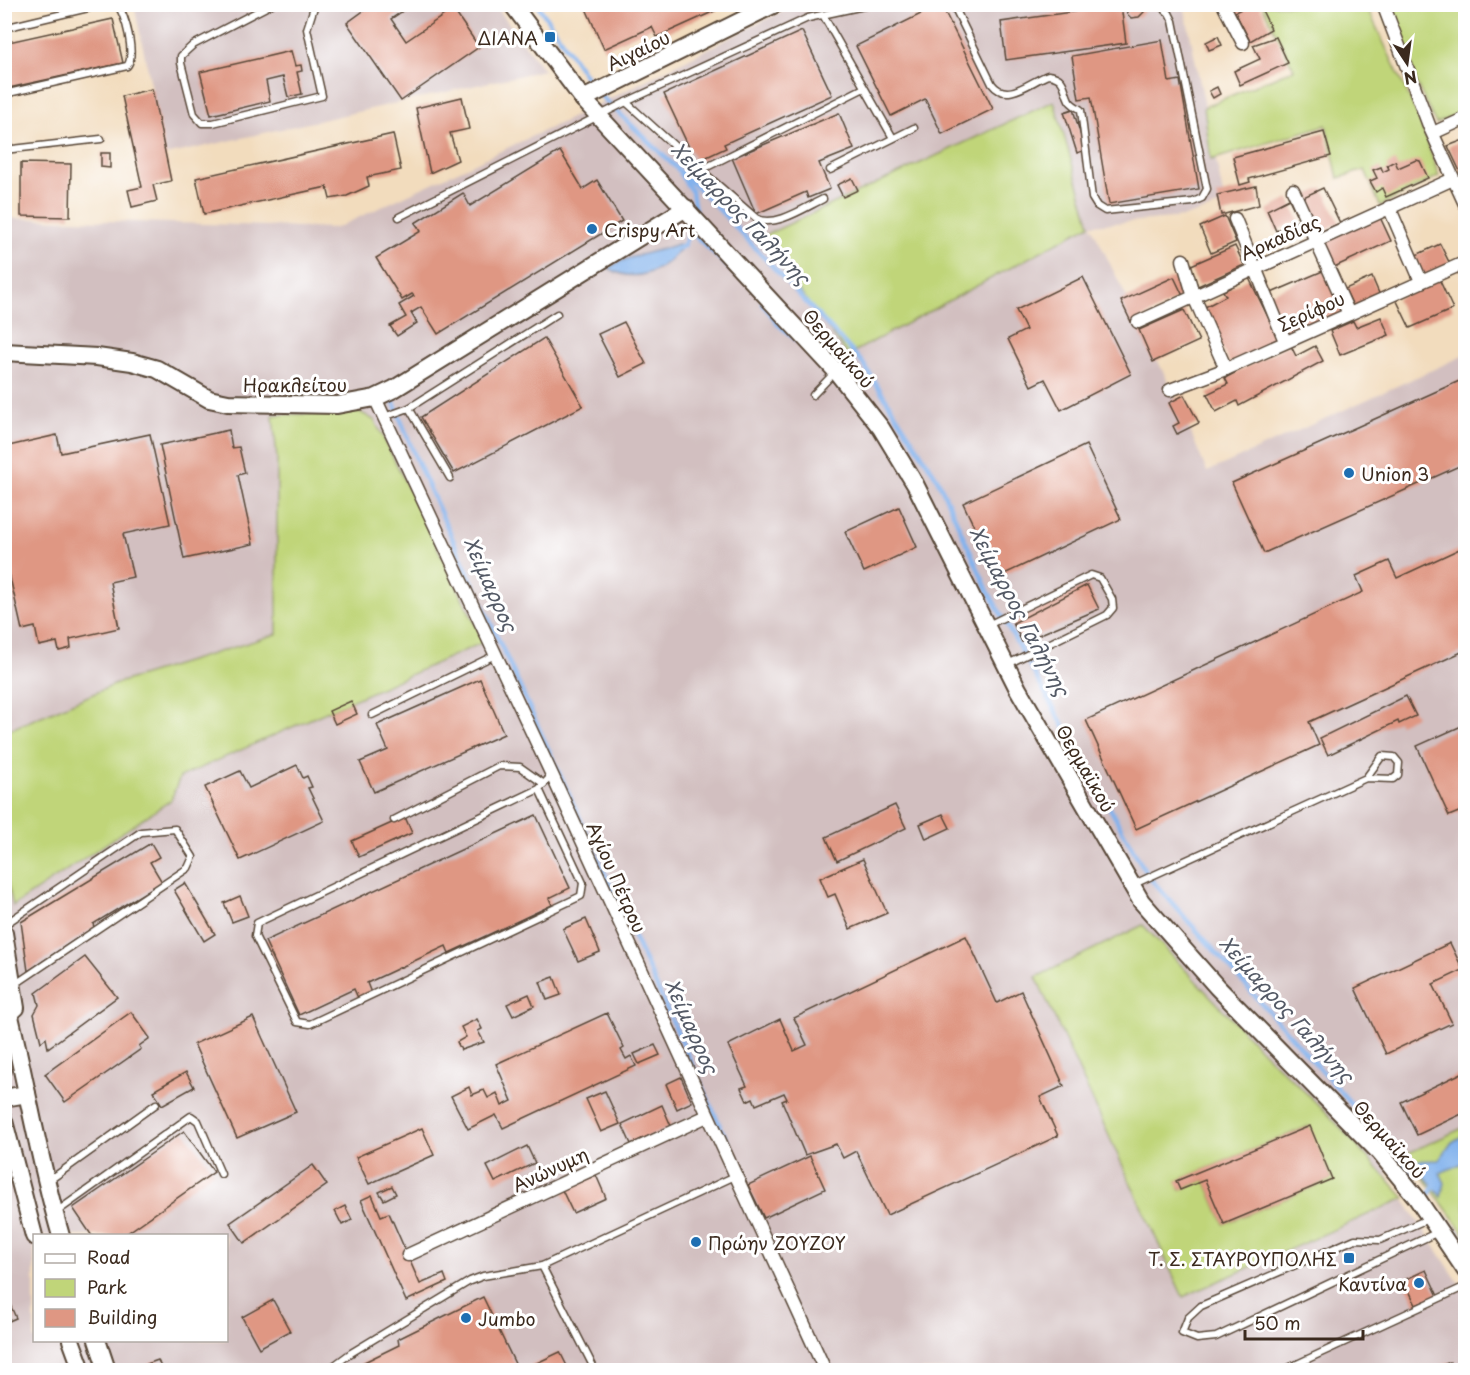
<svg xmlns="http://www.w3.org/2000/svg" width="1470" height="1375" font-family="'Playpen Sans',sans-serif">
<rect width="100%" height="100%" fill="#fff"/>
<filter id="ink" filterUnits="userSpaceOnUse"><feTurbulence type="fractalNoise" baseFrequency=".0167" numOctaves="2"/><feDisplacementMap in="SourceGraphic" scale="12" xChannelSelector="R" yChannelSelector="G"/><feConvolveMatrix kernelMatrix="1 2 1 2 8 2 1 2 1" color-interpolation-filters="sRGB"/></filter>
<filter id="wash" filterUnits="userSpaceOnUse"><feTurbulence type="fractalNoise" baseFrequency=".008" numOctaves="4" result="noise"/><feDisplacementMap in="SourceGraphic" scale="24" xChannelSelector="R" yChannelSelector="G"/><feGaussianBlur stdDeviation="1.35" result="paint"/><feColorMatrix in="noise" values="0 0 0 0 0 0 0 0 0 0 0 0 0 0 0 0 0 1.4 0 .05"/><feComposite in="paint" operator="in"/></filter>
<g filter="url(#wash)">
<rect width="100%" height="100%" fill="#f2dcbd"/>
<g fill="#d2bfc0" fill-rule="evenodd">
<polygon points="134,5 495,5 544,70 166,155"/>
<path d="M795 5H1184L1225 204 1184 217 1091 225 1178 402 1207 472 1465 355V1135L1386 1173 1465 1292V1370H5V218L336 228 567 120ZM34 1236H226V1340H34Z"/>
</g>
<g fill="#c0d579" stroke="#7e804c" stroke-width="1.5" fill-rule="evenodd">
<polygon points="1262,5 1366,5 1417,114 1439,176 1380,206 1365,170 1338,178 1326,125 1211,160 1204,107 1294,69"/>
<polygon points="1379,5 1465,5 1465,110 1436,124"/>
<polygon points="1054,101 1090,225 848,355 759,238"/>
<polygon points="360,412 374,420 381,433 484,642 180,777 171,800 13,906 4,869 4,732 121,682 277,634 277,459 273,415"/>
<path d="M1143 925 1263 1052 1325 1111 1405 1198 1183 1297 1036 977ZM1309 1126 1332 1179 1224 1224 1205 1180 1180 1190 1177 1181Z"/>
<polygon points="1465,1127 1465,1235 1406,1154"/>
</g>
<g fill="#82b2ed" stroke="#5e6e86" stroke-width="1.5">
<path d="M677 244 684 245C665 269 638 286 608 268 630 254 653 254 677 244Z"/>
<polygon points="1465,1134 1465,1162 1440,1173 1445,1183 1441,1197 1413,1161 1439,1160 1452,1142"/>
</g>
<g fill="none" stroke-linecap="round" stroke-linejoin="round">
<g stroke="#82b2ed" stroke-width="4.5">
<polyline points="537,4 594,89"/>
<polyline points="600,95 712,202 862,362 937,478 989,593 1148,876 1397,1155 1427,1199 1466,1243"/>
<polyline points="680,174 692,192 695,210"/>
<polyline points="690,231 732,270"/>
<polyline points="680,248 684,245 692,224"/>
<polyline points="762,303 780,326 797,340"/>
<polyline points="391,395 417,461 742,1174"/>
<polyline points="1427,1199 1435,1183"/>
</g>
</g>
<g id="blocks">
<g fill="#df9783">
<polygon points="373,4 413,4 391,19 406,41 453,9 479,47 401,101 347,23"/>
<polygon points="584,4 730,4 657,37 652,27 604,49"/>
<polygon points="941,4 993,109 942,134 925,99 891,116 856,46"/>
<polygon points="1126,4 1144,4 1144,12 1139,17 1131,18 1127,14"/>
<polygon points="1251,4 1259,4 1271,29 1250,41 1235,12"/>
<polygon points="1121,5 1126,43 1006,60 1001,22"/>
<polygon points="113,19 123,63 4,89 4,43"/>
<polygon points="802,31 832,95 724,144 726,148 696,162 664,94"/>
<polygon points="1218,36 1222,45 1209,50 1206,42"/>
<polygon points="1276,37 1288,63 1240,85 1234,71 1260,59 1253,45"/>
<polygon points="1162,40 1169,82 1180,80 1199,189 1109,204 1091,97 1079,99 1072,56"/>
<polygon points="291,51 295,66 301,65 302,71 297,72 302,94 288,97 283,77 266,81 270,101 211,115 200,72"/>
<polygon points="1217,87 1220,94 1213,98 1209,91"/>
<polygon points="152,89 171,181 153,185 157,201 132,207 128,190 142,187 122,96"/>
<polygon points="462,97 469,129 450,133 458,160 430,173 416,108"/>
<polygon points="1073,109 1085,150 1077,153 1064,112"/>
<polygon points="839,113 854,149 819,163 830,189 808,198 806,192 756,214 732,158"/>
<polygon points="1324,132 1331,156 1249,179 1250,182 1240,185 1233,157"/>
<polygon points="393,134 401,170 367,177 369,186 347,196 330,199 327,187 204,214 196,178"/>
<polygon points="1466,139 1466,184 1448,146"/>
<polygon points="560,151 583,189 597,180 622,221 438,334 421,307 411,313 417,323 397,336 390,326 406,317 399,305 414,296 412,294 402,300 376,258 421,231 415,223 463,193 470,206"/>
<polygon points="101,153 110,153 110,168 101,167"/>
<polygon points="1416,160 1420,161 1428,178 1386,197 1382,188 1376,192 1370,181 1377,178 1373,170 1381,167 1383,172 1389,169 1387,165 1395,161 1398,168"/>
<polygon points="21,163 71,164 70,217 21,216"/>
<polygon points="852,178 858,190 843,197 837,185"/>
<polygon points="1256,186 1259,205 1221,215 1217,195"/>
<polygon points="1323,188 1340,223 1316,234 1299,199"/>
<polygon points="1289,199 1299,220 1276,231 1267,210"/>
<polygon points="1379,215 1391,241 1332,268 1320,242"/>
<polygon points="1225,216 1236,242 1211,253 1200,227"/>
<polygon points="1440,244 1450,264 1423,276 1414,256"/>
<polygon points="1235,246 1244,265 1198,286 1189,266"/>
<polygon points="1325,270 1344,313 1288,337 1269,294"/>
<polygon points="1083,277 1131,374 1061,410 1045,379 1031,386 1008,339 1026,330 1016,310"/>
<polygon points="1174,277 1183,296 1132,324 1121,301"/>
<polygon points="1372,277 1381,298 1355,310 1345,289"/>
<polygon points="1249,278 1279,340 1230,364 1203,308 1226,296 1223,291"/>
<polygon points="1439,279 1453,309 1410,328 1396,299"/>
<polygon points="1184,310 1199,341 1153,362 1139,330"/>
<polygon points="1381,317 1389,335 1340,355 1330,331 1353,321 1356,327"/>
<polygon points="624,322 646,364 620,377 598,334"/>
<polygon points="544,338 583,406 454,473 421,417"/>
<polygon points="1290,344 1296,356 1315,346 1323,361 1239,406 1237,401 1216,412 1207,394 1228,384 1225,378"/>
<polygon points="1466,378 1466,463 1264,553 1232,483"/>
<polygon points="1184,395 1199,423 1177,434 1173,426 1179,423 1169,403"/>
<polygon points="229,430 232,448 239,447 245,473 238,475 253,544 184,559 160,445"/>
<polygon points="150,434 170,524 123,534 133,577 110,582 119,628 70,639 71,648 59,651 57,642 39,646 35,627 22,630 4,551 4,447 57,435 61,453"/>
<polygon points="1086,445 1121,519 998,577 963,503"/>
<polygon points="899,507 917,547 864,572 845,532"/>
<polygon points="1466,546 1466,650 1309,722 1319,745 1136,829 1086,720 1363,592 1356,576 1389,561 1397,578"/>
<polygon points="1087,585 1099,609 1022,642 1013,623"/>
<polygon points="480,679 504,734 374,792 360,762 388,750 377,725"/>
<polygon points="1406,696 1416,716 1399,724 1398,721 1328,755 1320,738"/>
<polygon points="351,701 357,714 335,724 329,711"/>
<polygon points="1466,724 1466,809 1449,816 1417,746"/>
<polygon points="297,765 303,778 307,776 312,787 308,788 324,821 240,860 205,787 240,771 249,788"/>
<polygon points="895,805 906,828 837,861 826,837"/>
<polygon points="943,814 950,828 926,839 920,824"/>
<polygon points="536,815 570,888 549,898 552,905 449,953 446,946 367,983 371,993 358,998 354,989 299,1015 265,941"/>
<polygon points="405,817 412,833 359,857 352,841"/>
<polygon points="151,843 159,857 150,862 162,882 93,924 94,927 28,971 21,922"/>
<polygon points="863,859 887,913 850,929 835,894 828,897 820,878"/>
<polygon points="185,883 215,934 204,941 174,890"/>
<polygon points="240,896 248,916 232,922 224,903"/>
<polygon points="586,919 600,952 578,961 563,929"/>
<polygon points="966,936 997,1003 1021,991 1064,1086 1040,1097 1058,1136 887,1215 856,1151 843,1158 836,1144 805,1155 782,1101 787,1099 784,1093 756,1105 753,1098 747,1101 741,1088 747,1086 728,1045 780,1019 794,1051 807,1045 794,1018"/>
<polygon points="1450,943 1463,970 1433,984 1452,1023 1386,1054 1355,988"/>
<polygon points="85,957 117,997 48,1048 46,1038 41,1042 34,1014 39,1005 36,993"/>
<polygon points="554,977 561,995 547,1000 540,982"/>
<polygon points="529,994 534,1006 513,1016 507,1004"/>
<polygon points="131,1012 150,1038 139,1046 141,1049 65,1102 45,1074"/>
<polygon points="607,1013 624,1048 621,1050 626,1059 631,1056 636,1066 503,1128 496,1115 468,1129 451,1096 469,1087 472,1095 484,1090 488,1098 497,1093 502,1106 512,1101 496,1064"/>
<polygon points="253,1017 296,1112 237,1138 194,1044"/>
<polygon points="477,1019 482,1029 478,1031 484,1042 461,1050 457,1042 466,1037 461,1027"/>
<polygon points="655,1045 660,1055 639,1064 634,1054"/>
<polygon points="1466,1071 1466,1112 1417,1135 1401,1102"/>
<polygon points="186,1072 194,1087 162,1105 153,1091"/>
<polygon points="681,1077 692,1102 677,1109 666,1084"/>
<polygon points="605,1091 620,1124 601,1132 586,1099"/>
<polygon points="662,1105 671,1126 631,1144 622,1124"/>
<polygon points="1310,1126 1332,1179 1224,1224 1205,1180 1180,1190 1176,1181"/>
<polygon points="422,1128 434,1155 369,1184 356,1157"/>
<polygon points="184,1131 214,1172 123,1236 92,1236 73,1208"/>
<polygon points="527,1146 535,1163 495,1182 487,1166"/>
<polygon points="810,1156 825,1189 764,1218 748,1185"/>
<polygon points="313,1165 327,1185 244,1243 230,1223"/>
<polygon points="596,1175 606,1198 573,1213 562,1190"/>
<polygon points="392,1186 396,1194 384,1200 379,1192"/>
<polygon points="372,1195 381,1216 389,1213 420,1284 444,1274 447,1282 406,1301 361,1200"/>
<polygon points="345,1206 352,1220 342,1225 335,1211"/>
<polygon points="1426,1270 1438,1296 1416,1305 1404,1280"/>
<polygon points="483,1297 518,1370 348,1370 399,1345 398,1339"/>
<polygon points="273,1300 290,1331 259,1348 242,1317"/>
<polygon points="9,1302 16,1318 4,1323 4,1304"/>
<polygon points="560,1352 569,1370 522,1370"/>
<polygon points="158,1360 162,1370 150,1370 147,1364"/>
<polygon points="1450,1362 1454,1370 1431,1370"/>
</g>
</g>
</g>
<g filter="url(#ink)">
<use href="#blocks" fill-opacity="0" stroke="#564536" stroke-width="1.5"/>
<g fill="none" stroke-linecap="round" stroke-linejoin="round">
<defs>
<g id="lane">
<polyline points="272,4 193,45 181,56 181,63 194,114 202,123 213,123 322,96 307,29 315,4"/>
<path d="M953 4 992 84C1007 104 1031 81 1048 75 1066 77 1063 88 1069 100 1071 104 1077 107 1081 110L1092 198 1097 206 1105 211 1193 202 1202 198 1207 189 1173 21 1169 13 1158 4"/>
<polyline points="823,15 893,138"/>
<polyline points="4,28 105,4"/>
<path d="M4 94 127 66C136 57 126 12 116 4"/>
<polyline points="626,102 701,170 864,88"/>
<polyline points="4,150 101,139"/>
<path d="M701 170 756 218C774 229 806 207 823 199"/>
<polyline points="830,170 914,128"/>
<polyline points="399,217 626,102 808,18 873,4"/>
<polyline points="813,395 836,371"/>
<polyline points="409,408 557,314"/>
<polyline points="384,417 409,408 450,478"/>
<polyline points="986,626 1091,575 1100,578 1112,599 1113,608 1107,615 1006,665"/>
<polyline points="372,715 495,655"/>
<polyline points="539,789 583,883 581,896 310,1024 297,1022 255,936 257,923 539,789 551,776"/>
<polyline points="394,820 499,766 520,767 544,784"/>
<polyline points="1132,885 1366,778 1393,779 1398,775 1399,763 1394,757 1382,756 1366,778"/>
<polyline points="4,925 141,832 175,829 193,857 188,868 14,985"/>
<polyline points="47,1182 156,1104"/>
<polyline points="55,1213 191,1116 198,1121 221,1174"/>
<polyline points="1430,1218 1380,1240 1355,1239 1201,1306 1188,1318 1182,1333 1197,1339 1216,1337 1438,1232"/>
<polyline points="542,1266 595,1370"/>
<polyline points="328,1370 351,1353 470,1281 483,1276 542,1266 735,1176"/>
<polyline points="1284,1370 1466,1286"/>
</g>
<g id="street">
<polyline points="1223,4 1243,43"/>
<polyline points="1383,4 1430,128 1466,206"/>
<polyline points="1433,133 1466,118"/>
<polyline points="1293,190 1349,314"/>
<polyline points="1389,207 1421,281"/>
<polyline points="1235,219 1285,341"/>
<polyline points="1183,260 1194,297 1226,369"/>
<polyline points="1138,322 1453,179"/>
<polyline points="1170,390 1226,369 1466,262"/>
<polyline points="375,398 552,775 825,1370"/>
<polyline points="408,1255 707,1116"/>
</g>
<g id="secondary">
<polyline points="512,4 583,99 836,371 881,428 915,484 1018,689 1141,901 1217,987 1380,1153 1416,1197 1466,1271"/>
<polyline points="583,99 775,4"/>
<polyline points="4,352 97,357 132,362 157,369 209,399 228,403 337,405 375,398 394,389 686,208"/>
<polyline points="4,933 16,1008"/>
<path d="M4 992C25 1073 37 1155 61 1236"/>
<polyline points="4,1098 27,1094"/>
<polyline points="4,1121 34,1236"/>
<polyline points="71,1340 82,1370"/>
<polyline points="97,1340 107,1370"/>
</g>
</defs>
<use href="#lane" stroke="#564536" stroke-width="9"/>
<use href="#street" stroke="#564536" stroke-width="15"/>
<use href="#secondary" stroke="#564536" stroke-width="20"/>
<use href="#lane" stroke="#fff" stroke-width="6"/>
<use href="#street" stroke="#fff" stroke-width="12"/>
<use href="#secondary" stroke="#fff" stroke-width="16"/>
</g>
</g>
<g fill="#1f6fb2" stroke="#fff" stroke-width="2">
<rect x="544" y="31" width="12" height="12" rx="3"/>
<circle cx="592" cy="229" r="6"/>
<circle cx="1349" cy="473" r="6"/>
<circle cx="696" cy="1242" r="6"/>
<rect x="1343" y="1252" width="12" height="12" rx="3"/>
<circle cx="1419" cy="1283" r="6"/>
<circle cx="466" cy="1318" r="6"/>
</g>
<g text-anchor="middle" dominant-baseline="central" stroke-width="6" stroke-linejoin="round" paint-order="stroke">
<g font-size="18" fill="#3b2a1e" stroke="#fff" text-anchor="start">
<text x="538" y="37" text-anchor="end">ΔΙΑΝΑ</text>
<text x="604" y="229">Crispy Art</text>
<text x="1361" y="473">Union 3</text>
<text x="708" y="1242">Πρώην ΖΟΥΖΟΥ</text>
<text x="1337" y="1258" text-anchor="end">Τ. Σ. ΣΤΑΥΡΟΥΠΟΛΗΣ</text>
<text x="1407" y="1283" text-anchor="end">Καντίνα</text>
<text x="478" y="1318">Jumbo</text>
</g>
<g font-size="18" fill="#3b2a1e" stroke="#fff">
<text transform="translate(638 50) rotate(-26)">Αιγαίου</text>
<text transform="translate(1280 237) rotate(-24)">Αρκαδίας</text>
<text transform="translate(1311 311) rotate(-24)">Σερίφου</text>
<text transform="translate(839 348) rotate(49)">Θερμαϊκού</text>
<text x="295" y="384">Ηρακλείτου</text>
<text transform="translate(1086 768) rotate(60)">Θερμαϊκού</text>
<text transform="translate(617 877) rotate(66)">Αγίου Πέτρου</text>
<text transform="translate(1390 1139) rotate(48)">Θερμαϊκού</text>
<text transform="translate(550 1169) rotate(-25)">Ανώνυμη</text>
</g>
<g font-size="20" font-style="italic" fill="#545a66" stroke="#fff">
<text transform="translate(741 213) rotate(46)">Χείμαρρος Γαλήνης</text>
<text transform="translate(491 584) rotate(66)">Χείμαρρος</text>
<text transform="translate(1020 611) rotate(62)">Χείμαρρος Γαλήνης</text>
<text transform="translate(1287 1009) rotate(48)">Χείμαρρος Γαλήνης</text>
<text transform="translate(692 1026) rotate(66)">Χείμαρρος</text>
</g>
</g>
<rect width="1470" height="1375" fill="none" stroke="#fff" stroke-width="24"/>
<rect x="33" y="1234" width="195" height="108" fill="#ffffff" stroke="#b1aaa5" stroke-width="1.5"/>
<rect x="45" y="1254" width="30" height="9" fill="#ffffff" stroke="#b1aaa5" stroke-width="1.5"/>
<text x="87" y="1264" font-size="18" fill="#3b2a1e">Road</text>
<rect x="45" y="1279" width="30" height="18" fill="#c0d579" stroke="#b1aaa5" stroke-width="1.5"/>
<text x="87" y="1294" font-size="18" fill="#3b2a1e">Park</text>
<rect x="45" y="1309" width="30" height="18" fill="#df9783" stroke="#b1aaa5" stroke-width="1.5"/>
<text x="87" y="1324" font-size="18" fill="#3b2a1e">Building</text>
<g transform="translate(1407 63) rotate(167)" stroke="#ffffff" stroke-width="4.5" paint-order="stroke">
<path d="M0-4.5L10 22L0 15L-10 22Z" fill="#3b2a1e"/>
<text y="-9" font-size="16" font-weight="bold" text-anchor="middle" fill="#3b2a1e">N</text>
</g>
<path d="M1245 1330v9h118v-9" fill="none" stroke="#3b2a1e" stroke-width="3"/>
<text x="1254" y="1330" font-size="18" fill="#3b2a1e" stroke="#ffffff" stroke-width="4.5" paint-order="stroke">50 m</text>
</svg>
